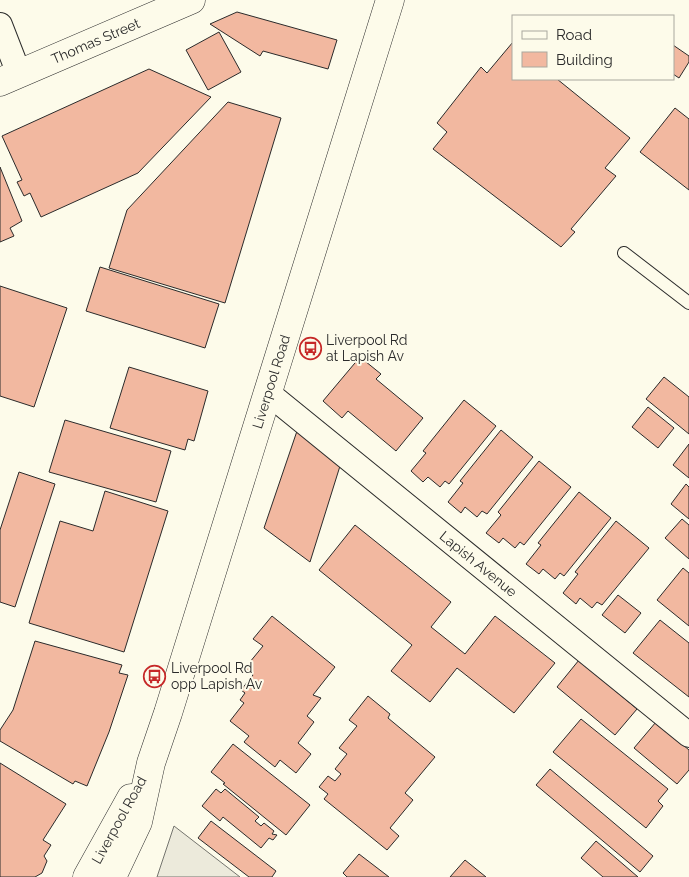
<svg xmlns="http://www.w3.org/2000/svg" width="689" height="877" font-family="Raleway,sans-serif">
<rect width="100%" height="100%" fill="#fdfbea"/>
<polygon fill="#eceadb" stroke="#74746e" points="174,826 240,877 157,877"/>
<g fill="#f2b8a0" stroke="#2b2b2b">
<polygon points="237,12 337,40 328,69 263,51 260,56 210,24"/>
<polygon points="219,32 241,72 208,90 186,50"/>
<polygon points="513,42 513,79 557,79 630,138 605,168 616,176 571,229 575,232 561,247 433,149 447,132 437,123 481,67 487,73"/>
<polygon points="673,45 689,56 689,62 679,78 673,74"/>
<polygon points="149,69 211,97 138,173 41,217 30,193 24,196 17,182 22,180 2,136"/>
<polygon points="228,102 281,118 225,303 109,268 127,210"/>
<polygon points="675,108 689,119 689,190 640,152"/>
<polygon points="0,167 22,221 10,228 14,236 0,242"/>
<polygon points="100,267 219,304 205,348 86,311"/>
<polygon points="0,286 67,308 34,407 0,396"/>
<polygon points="360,357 381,374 376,379 423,418 396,451 348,411 342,418 323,401"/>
<polygon points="129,367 208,391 194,441 188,439 185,450 110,428"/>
<polygon points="664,377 689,397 689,434 646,399"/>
<polygon points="464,400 496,426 449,484 445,481 440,487 428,477 423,482 411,471 426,453 423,451"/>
<polygon points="648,407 674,428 658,448 632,427"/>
<polygon points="65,420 171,451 156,502 49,472"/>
<polygon points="501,430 533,457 487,514 482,511 477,517 465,507 461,513 448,502 463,483 460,481"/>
<polygon points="297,431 340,466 310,562 264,528"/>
<polygon points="689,444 689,478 673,465"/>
<polygon points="539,461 571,487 524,545 520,542 515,548 503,538 499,543 486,533 501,515 498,512"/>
<polygon points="19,472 55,484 15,607 0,602 0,530"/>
<polygon points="686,484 689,487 689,519 671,504"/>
<polygon points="105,491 168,511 124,652 29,623 60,521 93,531"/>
<polygon points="579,492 611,518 564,576 560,573 555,579 543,569 539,574 526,564 541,545 538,543"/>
<polygon points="682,519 689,525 689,559 665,538"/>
<polygon points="616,521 649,548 602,605 597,602 592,608 580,598 576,604 563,593 578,574 575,572"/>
<polygon points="355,525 451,602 431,627 465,654 495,616 555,663 514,713 457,668 430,702 391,671 412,645 319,570"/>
<polygon points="683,568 689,573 689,626 657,600"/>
<polygon points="618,595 641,613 625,633 602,615"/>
<polygon points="272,616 335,667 313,695 321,698 307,716 314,722 298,743 311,754 296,773 280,760 275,767 244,742 249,736 230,721 244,703 240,700 245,693 241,690 253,675 245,668 263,646 253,639"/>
<polygon points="660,620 689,643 689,697 633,653"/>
<polygon points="35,641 122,665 119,673 128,675 109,732 87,786 75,781 73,784 0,741 0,730 13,710"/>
<polygon points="579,660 637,709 615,735 557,687"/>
<polygon points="368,696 390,714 388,718 435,757 405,793 413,800 390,828 399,836 387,850 324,799 328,794 319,787 328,776 335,781 341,774 335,769 347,754 339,748 357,726 349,720"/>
<polygon points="581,719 668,789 658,801 663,806 646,828 553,752"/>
<polygon points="656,722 689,750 689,770 677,784 634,748"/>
<polygon points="233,744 310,805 286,835 223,784 225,783 211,772"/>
<polygon points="0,763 66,804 43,840 51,845 44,856 47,861 42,873 35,877 0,877"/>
<polygon points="550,769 653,856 640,872 536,785"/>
<polygon points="216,789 221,793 225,789 259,817 255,821 261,826 264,823 274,831 272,834 277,835 273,840 269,838 261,848 223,817 220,821 202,806"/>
<polygon points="211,821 276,871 272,877 249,877 198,838"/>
<polygon points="596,841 638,877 603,877 581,858"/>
<polygon points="359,854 389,877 347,877 343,873"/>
<polygon points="465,860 486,877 450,877"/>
</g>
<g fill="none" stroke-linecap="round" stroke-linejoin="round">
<defs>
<polyline id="service" points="624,253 689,303"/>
<g id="minor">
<polyline points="0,25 19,74"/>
<path id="s1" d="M268 393 689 735"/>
</g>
<g id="secondary">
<path id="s2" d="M0 82 191 0"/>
</g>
<g id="trunk">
<polyline points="87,877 131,798"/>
<path id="s3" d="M112 877 138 822 151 763 168 713 390 0"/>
</g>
</defs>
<use href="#service" stroke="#2b2b2b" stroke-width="14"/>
<use href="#minor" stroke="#2b2b2b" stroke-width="26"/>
<use href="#secondary" stroke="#2b2b2b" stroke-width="29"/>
<use href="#trunk" stroke="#2b2b2b" stroke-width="29"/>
<use href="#service" stroke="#fdfbea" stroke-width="12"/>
<use href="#minor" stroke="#fdfbea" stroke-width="24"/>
<use href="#secondary" stroke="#fdfbea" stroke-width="28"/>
<use href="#trunk" stroke="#fdfbea" stroke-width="28"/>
</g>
<defs>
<symbol id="bus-ring" viewBox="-11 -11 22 22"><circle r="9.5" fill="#fdfbea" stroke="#c62828" stroke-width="1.5"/><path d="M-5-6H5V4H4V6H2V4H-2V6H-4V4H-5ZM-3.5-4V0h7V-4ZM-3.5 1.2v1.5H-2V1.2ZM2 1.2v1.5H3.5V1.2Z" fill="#c62828"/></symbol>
</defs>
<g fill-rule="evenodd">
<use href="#bus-ring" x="298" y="336" width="25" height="25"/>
<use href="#bus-ring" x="142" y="664" width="25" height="25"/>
</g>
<g text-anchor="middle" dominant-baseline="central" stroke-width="4" stroke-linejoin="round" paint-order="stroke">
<g font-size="14" fill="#2b2b2b" stroke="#fdfbea">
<text stroke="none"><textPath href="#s2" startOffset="104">Thomas Street</textPath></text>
<text stroke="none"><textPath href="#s3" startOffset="521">Liverpool Road</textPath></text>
<text stroke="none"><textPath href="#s1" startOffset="271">Lapish Avenue</textPath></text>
<text transform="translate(119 820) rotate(-61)">Liverpool Road</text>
</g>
<g font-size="14" fill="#2b2b2b" stroke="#fdfbea" text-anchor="start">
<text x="326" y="340">Liverpool Rd<tspan x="326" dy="16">at Lapish Av</tspan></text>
<text x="171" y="668">Liverpool Rd<tspan x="171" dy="16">opp Lapish Av</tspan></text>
</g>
</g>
<rect x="512" y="15" width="162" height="65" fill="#fdfbea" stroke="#a9a89e"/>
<rect x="522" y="31" width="25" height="8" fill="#fdfbea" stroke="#a9a89e"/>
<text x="556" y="40" font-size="15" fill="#2b2b2b">Road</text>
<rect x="522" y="52" width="25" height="15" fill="#f2b8a0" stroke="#a9a89e"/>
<text x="556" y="65" font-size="15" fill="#2b2b2b">Building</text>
</svg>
